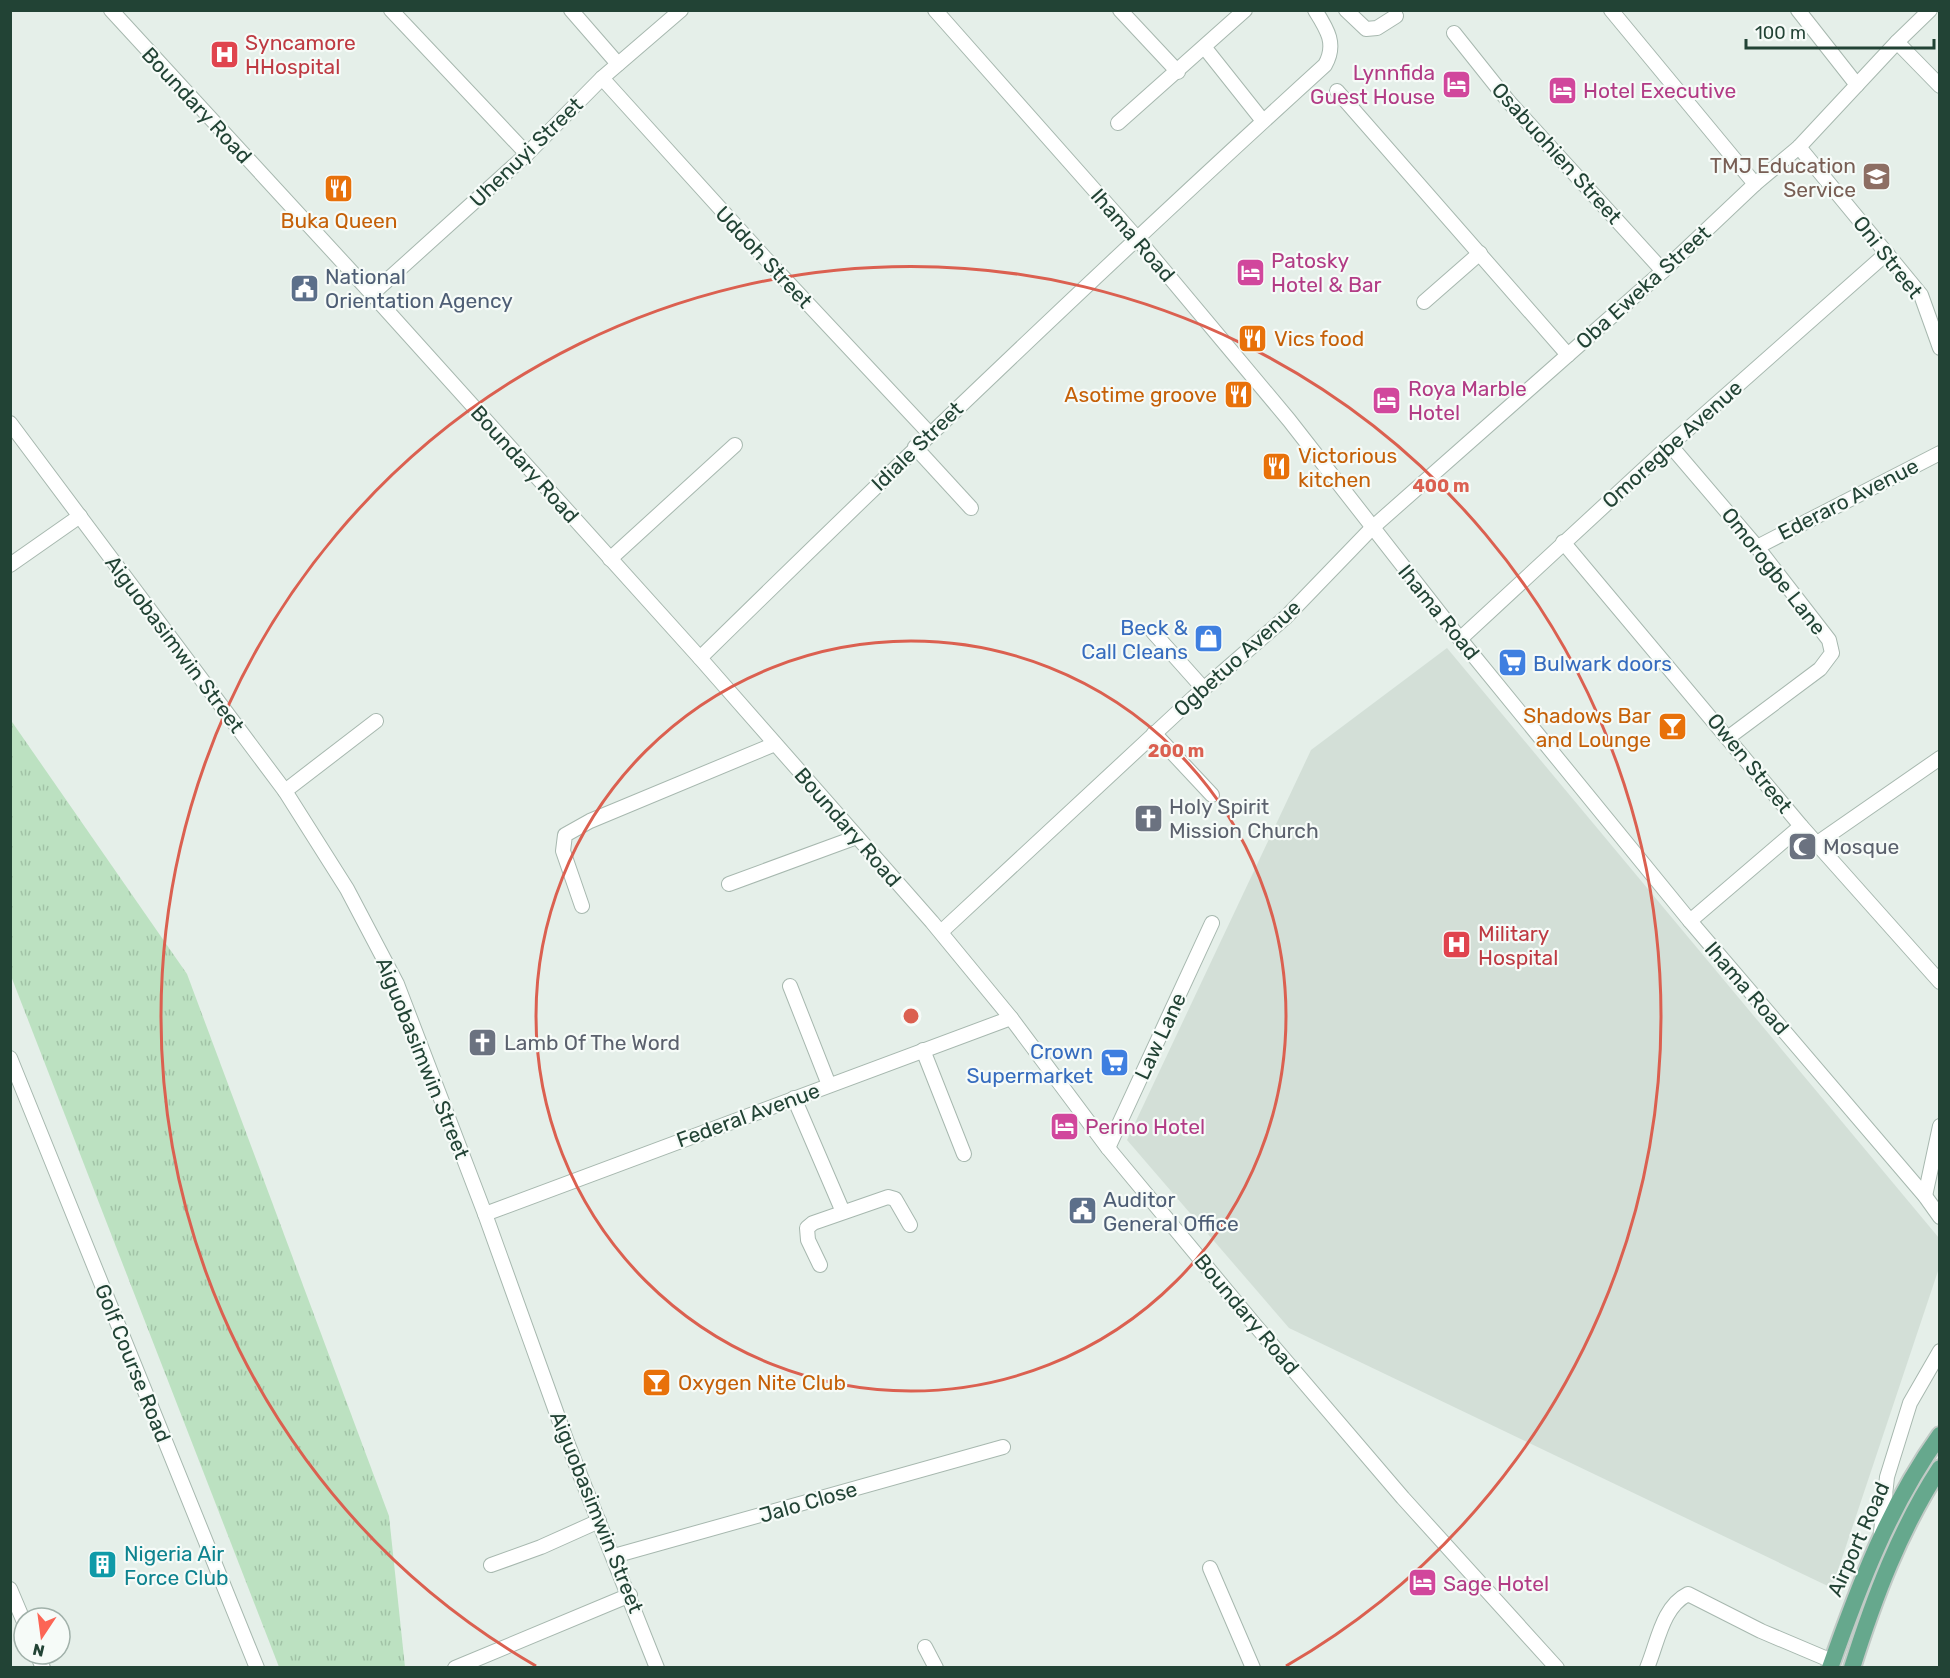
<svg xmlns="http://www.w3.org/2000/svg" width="1950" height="1678" font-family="Rubik,sans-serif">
<defs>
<pattern id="grass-tufts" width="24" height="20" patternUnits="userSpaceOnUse" patternTransform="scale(1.5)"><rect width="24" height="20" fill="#bce1c1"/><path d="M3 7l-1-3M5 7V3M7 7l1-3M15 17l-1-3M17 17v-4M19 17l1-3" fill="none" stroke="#a1c2a6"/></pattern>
</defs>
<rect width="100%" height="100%" fill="#e5efe9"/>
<polygon fill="#d3dfd7" points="1447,648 1939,1238 1939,1268 1832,1588 1289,1328 1127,1140 1311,750"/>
<polygon fill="url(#grass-tufts)" points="10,719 187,974 389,1516 405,1667 279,1667 11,976"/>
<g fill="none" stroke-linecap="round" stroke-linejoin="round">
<defs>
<g id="minor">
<polyline points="111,10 372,294 700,658 932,922 1011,1018 1108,1148 1255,1325 1403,1498 1557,1668"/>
<polyline points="391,10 527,154"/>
<polyline points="571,10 618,64"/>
<polyline points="935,10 1136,237 1289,420 1460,639 1690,921 1925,1196 1940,1217"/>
<polyline points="1120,10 1178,72"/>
<polyline points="1346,10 1366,29 1377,28 1396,16"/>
<polyline points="1611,10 1755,184"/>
<polyline points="1798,10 1857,85"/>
<polyline points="1454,33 1509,102 1663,271"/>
<polyline points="1897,42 1940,86"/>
<polyline points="1205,48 1263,121"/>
<polyline points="602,78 765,258 929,433"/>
<polyline points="1337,91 1568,355"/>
<polyline points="1118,123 1245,10"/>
<polyline points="1799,147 1921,295 1940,348"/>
<polyline points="372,294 527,154 602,78 681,10"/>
<polyline points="1424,302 1480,253"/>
<polyline points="10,423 285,791 347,889 397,984 485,1214 567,1442 657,1668"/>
<polyline points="1670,445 1757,547 1829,640 1832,653 1820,669 1729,737"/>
<polyline points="915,447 971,508"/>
<polyline points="1563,542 1801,826 1940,982"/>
<polyline points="1757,547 1940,453"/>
<polyline points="610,559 735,445"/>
<polyline points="10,565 80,516"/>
<polyline points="1153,632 1203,688"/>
<polyline points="1460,639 1670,445 1887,253"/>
<path d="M700 658C905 457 1113 258 1325 65 1337 44 1327 29 1315 10"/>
<polyline points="1154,733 1212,795"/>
<polyline points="285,791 376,721"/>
<polyline points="1816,844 1940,758"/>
<polyline points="729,884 857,837"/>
<polyline points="582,906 563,851 565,835 590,821 775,744"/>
<polyline points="1690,921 1801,826"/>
<polyline points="941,932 1193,698 1286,617 1372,528 1663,271 1755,184 1799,147 1897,42 1930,10"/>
<polyline points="790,986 829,1085"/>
<polyline points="923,1050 964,1154"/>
<polyline points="10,1058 257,1668"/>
<polyline points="794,1098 843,1212"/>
<polyline points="1108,1148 1212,923"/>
<polyline points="1925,1196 1940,1126"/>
<polyline points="485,1214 1011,1018"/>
<polyline points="820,1265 808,1240 807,1228 813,1223 888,1197 895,1199 910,1225"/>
<polyline points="1881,1532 1887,1477 1910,1403 1940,1351"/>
<polyline points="614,1556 1003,1447"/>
<polyline points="491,1565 541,1547 599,1521"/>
<polyline points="1210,1568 1253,1668"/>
<polyline points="10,1589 24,1622"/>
<polyline points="925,1647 936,1668"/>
<polyline points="37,1654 43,1668"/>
<polyline points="455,1668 630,1595"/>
<path d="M1647 1668C1658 1642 1662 1607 1688 1594L1761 1631 1832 1661"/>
</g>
<g id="major">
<path d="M1830 1668C1859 1586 1889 1506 1940 1435"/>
<path d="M1852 1668C1874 1598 1900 1529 1940 1468"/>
</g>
</defs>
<use href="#minor" stroke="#a7b8af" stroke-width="16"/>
<use href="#major" stroke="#c1cac6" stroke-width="20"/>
<use href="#minor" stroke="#fff" stroke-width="14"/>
<use href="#major" stroke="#66a88d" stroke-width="16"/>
</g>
<g fill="none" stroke="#db6050" stroke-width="3">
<circle cx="911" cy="1016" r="375"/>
<path d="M536 1666A750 750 0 1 1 1286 1666"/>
</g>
<defs>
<symbol id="hospital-square" viewBox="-11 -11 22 22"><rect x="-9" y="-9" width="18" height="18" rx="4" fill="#e0444e" stroke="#f6fbf8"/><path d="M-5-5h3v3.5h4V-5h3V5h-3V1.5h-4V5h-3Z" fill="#fff"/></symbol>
<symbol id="hotel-square" viewBox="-11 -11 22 22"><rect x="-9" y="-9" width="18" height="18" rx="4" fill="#d1479c" stroke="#f6fbf8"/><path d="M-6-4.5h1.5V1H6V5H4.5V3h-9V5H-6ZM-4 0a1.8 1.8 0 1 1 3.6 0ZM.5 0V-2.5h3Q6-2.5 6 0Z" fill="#fff"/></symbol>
<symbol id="school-square" viewBox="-11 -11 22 22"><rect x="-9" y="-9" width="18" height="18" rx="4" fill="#8d6e63" stroke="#f6fbf8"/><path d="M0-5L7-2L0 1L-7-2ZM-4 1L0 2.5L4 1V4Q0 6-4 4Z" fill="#fff"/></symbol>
<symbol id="restaurant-square" viewBox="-11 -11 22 22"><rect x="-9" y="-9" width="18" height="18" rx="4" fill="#e8710a" stroke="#f6fbf8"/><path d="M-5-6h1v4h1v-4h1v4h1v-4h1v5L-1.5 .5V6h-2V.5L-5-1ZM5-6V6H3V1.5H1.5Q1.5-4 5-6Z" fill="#fff"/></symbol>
<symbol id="civic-square" viewBox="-11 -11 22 22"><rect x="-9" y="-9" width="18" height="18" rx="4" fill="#5c6f8a" stroke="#f6fbf8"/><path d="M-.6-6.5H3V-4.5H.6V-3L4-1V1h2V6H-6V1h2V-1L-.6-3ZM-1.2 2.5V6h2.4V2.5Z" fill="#fff"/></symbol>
<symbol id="shop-square" viewBox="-11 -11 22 22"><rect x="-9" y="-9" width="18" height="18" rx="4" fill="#3f7fe0" stroke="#f6fbf8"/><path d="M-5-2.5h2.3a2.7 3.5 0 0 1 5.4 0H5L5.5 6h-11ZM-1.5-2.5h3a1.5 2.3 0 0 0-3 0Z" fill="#fff"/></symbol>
<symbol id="supermarket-square" viewBox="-11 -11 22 22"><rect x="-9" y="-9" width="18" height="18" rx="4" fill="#3f7fe0" stroke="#f6fbf8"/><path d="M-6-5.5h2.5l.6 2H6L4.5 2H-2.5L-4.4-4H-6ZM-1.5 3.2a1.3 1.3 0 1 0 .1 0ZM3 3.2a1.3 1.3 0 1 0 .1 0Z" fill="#fff"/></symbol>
<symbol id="bar-square" viewBox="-11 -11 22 22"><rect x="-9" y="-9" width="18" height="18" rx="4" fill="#e8710a" stroke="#f6fbf8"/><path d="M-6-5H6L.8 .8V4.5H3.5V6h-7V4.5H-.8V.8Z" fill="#fff"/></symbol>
<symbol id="church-square" viewBox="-11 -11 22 22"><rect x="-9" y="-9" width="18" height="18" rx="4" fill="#6b7280" stroke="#f6fbf8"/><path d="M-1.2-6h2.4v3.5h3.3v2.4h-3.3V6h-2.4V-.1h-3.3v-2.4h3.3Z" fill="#fff"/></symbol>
<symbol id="mosque-square" viewBox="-11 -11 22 22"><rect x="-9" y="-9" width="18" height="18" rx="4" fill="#6b7280" stroke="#f6fbf8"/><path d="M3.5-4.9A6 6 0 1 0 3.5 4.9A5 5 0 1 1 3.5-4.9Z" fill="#fff"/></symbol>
<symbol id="building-square" viewBox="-11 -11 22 22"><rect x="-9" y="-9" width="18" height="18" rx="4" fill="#0f9aa8" stroke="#f6fbf8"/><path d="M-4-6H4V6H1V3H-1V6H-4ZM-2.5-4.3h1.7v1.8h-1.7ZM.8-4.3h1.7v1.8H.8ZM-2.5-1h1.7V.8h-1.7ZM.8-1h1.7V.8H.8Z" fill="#fff"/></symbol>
</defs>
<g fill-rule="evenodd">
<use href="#hospital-square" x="208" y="38" width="33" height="33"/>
<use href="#hotel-square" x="1440" y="68" width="33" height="33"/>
<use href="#hotel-square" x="1546" y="74" width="33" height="33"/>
<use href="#school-square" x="1860" y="160" width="33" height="33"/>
<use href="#restaurant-square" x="322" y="172" width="33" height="33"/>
<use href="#hotel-square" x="1234" y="256" width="33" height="33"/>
<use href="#civic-square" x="288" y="272" width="33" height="33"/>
<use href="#restaurant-square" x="1236" y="322" width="33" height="33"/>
<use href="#restaurant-square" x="1222" y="378" width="33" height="33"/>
<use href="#hotel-square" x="1370" y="384" width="33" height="33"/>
<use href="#restaurant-square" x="1260" y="450" width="33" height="33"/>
<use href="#shop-square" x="1192" y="622" width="33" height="33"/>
<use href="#supermarket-square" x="1496" y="646" width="33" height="33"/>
<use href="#bar-square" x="1656" y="710" width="33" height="33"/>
<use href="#church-square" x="1132" y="802" width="33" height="33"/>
<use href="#mosque-square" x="1786" y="830" width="33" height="33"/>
<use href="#hospital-square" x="1440" y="928" width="33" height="33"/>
<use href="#church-square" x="466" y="1026" width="33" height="33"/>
<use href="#supermarket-square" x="1098" y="1046" width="33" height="33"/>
<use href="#hotel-square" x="1048" y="1110" width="33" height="33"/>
<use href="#civic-square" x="1066" y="1194" width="33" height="33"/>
<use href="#bar-square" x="640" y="1366" width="33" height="33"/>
<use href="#building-square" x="86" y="1548" width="33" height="33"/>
<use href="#hotel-square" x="1406" y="1566" width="33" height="33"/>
</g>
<g text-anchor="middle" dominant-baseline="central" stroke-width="4.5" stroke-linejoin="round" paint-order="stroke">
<g font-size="21" fill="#be3a42" stroke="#f6fbf8" text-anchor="start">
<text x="245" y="42">Syncamore<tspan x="245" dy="24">HHospital</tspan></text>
<text x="1478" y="933">Military<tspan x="1478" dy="24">Hospital</tspan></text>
</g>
<g font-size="21" fill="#b23c85" stroke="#f6fbf8" text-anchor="start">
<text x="1435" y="72" text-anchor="end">Lynnfida<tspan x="1435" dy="24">Guest House</tspan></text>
<text x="1583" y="90">Hotel Executive</text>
<text x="1271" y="260">Patosky<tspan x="1271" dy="24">Hotel &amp; Bar</tspan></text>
<text x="1408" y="388">Roya Marble<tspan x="1408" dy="24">Hotel</tspan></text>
<text x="1085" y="1126">Perino Hotel</text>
<text x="1443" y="1583">Sage Hotel</text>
</g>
<g font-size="21" fill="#224335" stroke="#f6fbf8">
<text transform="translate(197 105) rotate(47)">Boundary Road</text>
<text transform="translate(526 152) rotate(-44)">Uhenuyi Street</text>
<text transform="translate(1557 153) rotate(48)">Osabuohien Street</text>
<text transform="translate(1133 235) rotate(49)">Ihama Road</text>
<text transform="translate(764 257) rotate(47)">Uddoh Street</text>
<text transform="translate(1888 257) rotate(52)">Oni Street</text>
<text transform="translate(1643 287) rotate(-42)">Oba Eweka Street</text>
<text transform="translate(1672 444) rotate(-42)">Omoregbe Avenue</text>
<text transform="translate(917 446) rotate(-44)">Idiale Street</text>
<text transform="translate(525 464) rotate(48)">Boundary Road</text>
<text transform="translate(1848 499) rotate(-27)">Ederaro Avenue</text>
<text transform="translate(1774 571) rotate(52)">Omorogbe Lane</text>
<text transform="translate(1439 612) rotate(51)">Ihama Road</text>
<text transform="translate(175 644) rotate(53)">Aiguobasimwin Street</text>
<text transform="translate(1237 658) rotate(-42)">Ogbetuo Avenue</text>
<text transform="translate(1750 763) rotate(51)">Owen Street</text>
<text transform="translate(848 827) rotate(49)">Boundary Road</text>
<text transform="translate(1747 988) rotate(49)">Ihama Road</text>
<text transform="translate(1160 1036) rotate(-65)">Law Lane</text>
<text transform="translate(423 1058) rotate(68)">Aiguobasimwin Street</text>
<text transform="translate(748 1115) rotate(-20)">Federal Avenue</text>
<text transform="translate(1247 1314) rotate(50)">Boundary Road</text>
<text transform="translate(133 1363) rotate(68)">Golf Course Road</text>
<text transform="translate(808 1502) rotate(-16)">Jalo Close</text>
<text transform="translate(597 1512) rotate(68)">Aiguobasimwin Street</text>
<text transform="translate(1858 1539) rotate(-66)">Airport Road</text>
</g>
<g font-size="21" fill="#785e54" stroke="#f6fbf8" text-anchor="end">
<text x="1856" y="165">TMJ Education<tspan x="1856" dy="24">Service</tspan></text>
</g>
<g font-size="21" fill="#c56008" stroke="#f6fbf8" text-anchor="start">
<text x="339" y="220" text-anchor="middle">Buka Queen</text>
<text x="1274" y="338">Vics food</text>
<text x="1217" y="394" text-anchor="end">Asotime groove</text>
<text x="1298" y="455">Victorious<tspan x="1298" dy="24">kitchen</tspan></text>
<text x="1651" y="715" text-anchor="end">Shadows Bar<tspan x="1651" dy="24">and Lounge</tspan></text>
<text x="678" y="1382">Oxygen Nite Club</text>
</g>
<g font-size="21" fill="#4e5e75" stroke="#f6fbf8" text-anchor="start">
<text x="325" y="276">National<tspan x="325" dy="24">Orientation Agency</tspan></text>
<text x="1103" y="1199">Auditor<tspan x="1103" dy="24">General Office</tspan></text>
</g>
<g font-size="21" fill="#366cbe" stroke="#f6fbf8" text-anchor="end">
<text x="1188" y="627">Beck &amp;<tspan x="1188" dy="24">Call Cleans</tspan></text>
<text x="1533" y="663" text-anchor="start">Bulwark doors</text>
<text x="1093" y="1051">Crown<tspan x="1093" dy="24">Supermarket</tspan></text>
</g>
<g font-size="21" fill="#5b616d" stroke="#f6fbf8" text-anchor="start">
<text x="1169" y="806">Holy Spirit<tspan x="1169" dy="24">Mission Church</tspan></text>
<text x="1823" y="846">Mosque</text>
<text x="504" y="1042">Lamb Of The Word</text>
</g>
<g font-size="21" fill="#0d838f" stroke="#f6fbf8" text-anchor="start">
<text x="124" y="1553">Nigeria Air<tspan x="124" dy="24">Force Club</tspan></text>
</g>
</g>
<circle cx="911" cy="1016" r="9" fill="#db6050" stroke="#f6fbf8" stroke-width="3"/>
<g font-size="18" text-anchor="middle" font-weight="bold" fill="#db6050" stroke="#f6fbf8" stroke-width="4.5" stroke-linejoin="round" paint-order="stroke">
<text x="1441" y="492">400 m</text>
<text x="1176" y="757">200 m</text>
</g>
<rect width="1950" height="1678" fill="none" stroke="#224335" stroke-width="24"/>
<g transform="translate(42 1636) rotate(193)"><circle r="28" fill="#f6fbf8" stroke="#a1b1aa" stroke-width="1.5"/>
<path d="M0-4.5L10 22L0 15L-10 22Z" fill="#fc6555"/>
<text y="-9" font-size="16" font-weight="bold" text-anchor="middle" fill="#224335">N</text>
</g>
<path d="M1746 39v9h188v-9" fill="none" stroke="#224335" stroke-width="3"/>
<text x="1755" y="39" font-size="18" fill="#224335" stroke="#f6fbf8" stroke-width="4.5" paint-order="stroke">100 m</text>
</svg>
